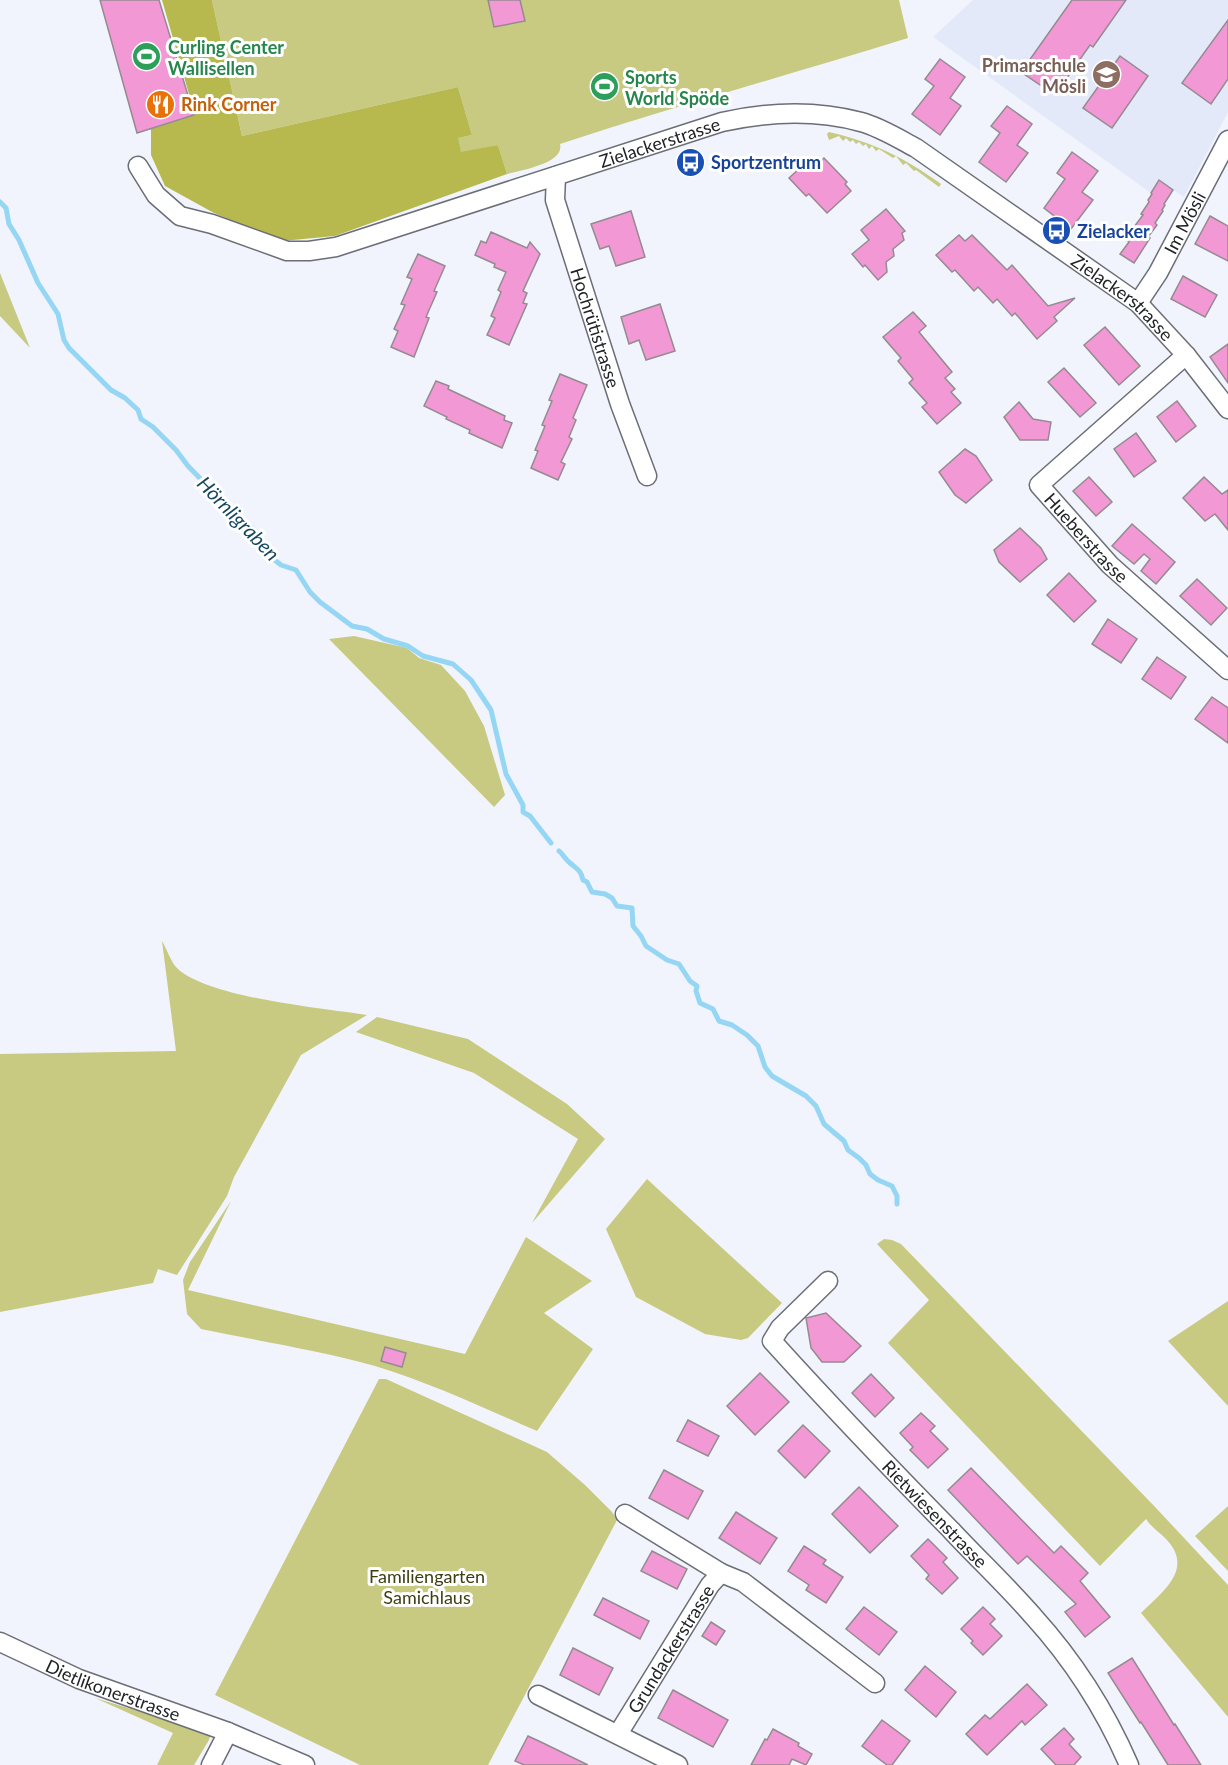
<svg xmlns="http://www.w3.org/2000/svg" width="1228" height="1765" font-family="Lato,sans-serif">
<rect width="100%" height="100%" fill="#f1f4fd"/>
<polygon fill="#e3e9f9" points="973,0 1228,0 1228,112 1184,197 1160,181 1151,193 933,37"/>
<g fill="#c7ca80">
<path d="M212 0H899L908 38C792 74 676 106 560 144 565 163 522 170 507 174L498 145 461 153 457 138 472 135 458 87 242 136Z"/>
<path d="M829 132C875 143 903 157 941 184L939 187 916 170 914 171 906 163 903 165 896 156 893 158 879 149 876 151 872 146 869 149 866 144 863 146 859 142 856 144 853 140 850 142 846 138 843 141 839 136 829 140 827 134Z"/>
<polygon points="0,273 30,348 0,316"/>
<polygon points="354,636 407,648 419,658 441,665 465,691 484,726 505,795 494,807 329,639"/>
<path d="M162 941C167 949 171 963 178 969 210 998 322 1008 367 1015L301 1055 234 1177 227 1196 177 1275 158 1269 153 1283 0 1312V1054L176 1051Z"/>
<polygon points="377,1017 468,1039 567,1104 605,1139 532,1223 578,1139 474,1073 356,1032"/>
<polygon points="647,1179 782,1303 748,1338 741,1340 705,1334 636,1297 606,1229"/>
<path d="M231 1201 188 1290 465 1354 526 1237 592 1281 544 1313 593 1349 537 1431C484 1408 431 1383 375 1366 318 1350 259 1341 201 1329L187 1314 183 1280 190 1262Z"/>
<path d="M884 1239 892 1240 901 1244 1156 1508 1228 1585V1717L1141 1613C1162 1592 1195 1569 1166 1539 1159 1532 1151 1527 1146 1519L1100 1566 888 1343 929 1300 877 1244Z"/>
<polygon points="1228,1301 1228,1406 1168,1341"/>
<polygon points="379,1379 386,1379 547,1452 585,1485 612,1512 617,1520 488,1765 360,1765 215,1695"/>
<polygon points="1228,1506 1228,1571 1195,1536"/>
<polygon points="95,1698 211,1733 209,1740 194,1765 157,1765 173,1733"/>
</g>
<polygon fill="#b7b94e" points="162,0 212,0 242,136 458,87 472,135 458,138 461,152 498,145 507,174 335,236 282,241 214,213 165,186 151,155 151,129 195,115"/>
<g fill="none" stroke-linecap="round" stroke-linejoin="round">
<g stroke="#96d6f5" stroke-width="5">
<polyline points="0,202 6,208 9,224 19,240 38,283 58,314 64,340 69,348 111,390 125,398 138,410 141,419 153,427 176,450 188,466 224,503 258,533 271,557 281,565 296,570 310,592 320,602 352,626 367,629 384,639 408,646 423,656 453,664 471,680 491,710 506,774 523,805 523,812 530,816 551,843"/>
<path d="M559 851C563 854 565 859 570 863 577 869 581 870 583 880L587 882 592 892 605 894 612 898 617 906 632 908 633 926 641 936 646 946 667 960 679 964 690 981 697 986 696 991 700 1003 713 1009 719 1021 732 1025 747 1035 758 1046 765 1067 772 1076 806 1096 816 1106 824 1124 844 1141 848 1150 859 1158 866 1165 870 1174 878 1180 892 1186 897 1196V1204"/>
</g>
</g>
<g fill="#f298d4" stroke="#948b90" stroke-width="1.5">
<polygon points="100,0 159,0 194,115 137,133"/>
<polygon points="488,0 520,0 525,21 494,27"/>
<polygon points="1072,0 1126,0 1093,47 1090,45 1055,95 1021,72"/>
<polygon points="1228,20 1228,79 1211,104 1182,83"/>
<polygon points="1120,56 1148,76 1112,128 1083,108"/>
<polygon points="940,59 965,77 950,98 961,106 940,135 912,114 934,86 925,79"/>
<polygon points="1007,106 1032,124 1017,145 1028,153 1006,182 979,162 1000,133 991,126"/>
<polygon points="1072,152 1098,171 1082,192 1093,200 1071,229 1044,208 1065,179 1057,173"/>
<polygon points="812,157 819,163 824,158 847,182 845,184 851,191 827,213 809,194 806,196 789,178"/>
<polygon points="1159,180 1173,190 1164,204 1165,205 1162,210 1163,211 1155,223 1157,225 1148,237 1150,238 1134,263 1120,254 1129,242 1127,240 1136,228 1134,227 1143,215 1141,214 1149,202 1148,200 1152,194 1151,193"/>
<polygon points="886,209 905,231 902,233 904,240 893,249 894,256 886,262 887,272 878,280 865,265 863,267 852,254 869,240 861,230"/>
<polygon points="631,211 645,257 616,266 609,246 600,249 591,224"/>
<polygon points="1210,216 1228,226 1228,261 1195,244"/>
<polygon points="491,232 527,248 530,242 540,254 523,291 527,293 523,303 527,304 509,345 487,335 495,318 491,316 501,292 498,290 506,272 494,267 495,264 475,255 481,241 486,243"/>
<polygon points="959,235 965,241 972,235 1007,270 1012,265 1048,306 1075,298 1054,317 1057,321 1037,339 1015,313 1012,316 997,299 993,303 978,287 974,291 955,270 952,272 936,255"/>
<polygon points="418,254 445,266 434,291 437,292 426,317 429,318 414,357 391,347 398,331 394,329 405,305 401,304 412,279 407,277"/>
<polygon points="1183,276 1217,295 1205,317 1171,299"/>
<polygon points="660,304 675,351 646,360 639,340 629,344 621,317"/>
<polygon points="913,312 926,326 919,332 952,372 945,378 955,389 951,392 961,403 937,424 922,407 927,403 909,383 913,379 898,361 901,358 883,337"/>
<polygon points="1105,327 1140,366 1119,385 1084,345"/>
<polygon points="1228,344 1228,383 1210,357"/>
<polygon points="1064,368 1096,403 1080,417 1048,382"/>
<polygon points="560,374 587,385 573,418 576,420 569,437 572,439 561,462 565,464 558,480 531,468 538,451 535,450 545,426 542,425 552,401 549,400"/>
<polygon points="436,381 449,386 448,389 505,416 504,420 512,423 502,448 469,433 470,430 446,419 447,417 424,406"/>
<polygon points="1177,401 1196,426 1176,442 1157,417"/>
<polygon points="1019,402 1033,419 1051,422 1048,440 1020,440 1004,417"/>
<polygon points="1136,433 1156,461 1134,477 1114,449"/>
<polygon points="965,449 976,456 992,480 966,503 955,495 939,472"/>
<polygon points="1089,477 1112,502 1096,516 1073,491"/>
<polygon points="1204,477 1222,494 1228,490 1228,530 1215,514 1205,521 1183,498"/>
<polygon points="1132,524 1175,562 1156,584 1141,571 1150,559 1144,554 1134,564 1112,546"/>
<polygon points="1020,528 1041,548 1047,559 1020,582 999,562 994,550"/>
<polygon points="1069,573 1096,601 1074,622 1047,595"/>
<polygon points="1197,579 1227,608 1211,625 1180,596"/>
<polygon points="1108,619 1137,639 1121,663 1092,644"/>
<polygon points="1157,657 1186,677 1171,699 1142,679"/>
<polygon points="1212,697 1228,708 1228,743 1195,719"/>
<polygon points="826,1313 861,1346 844,1362 822,1362 811,1348 806,1318"/>
<polygon points="385,1347 406,1353 402,1367 381,1361"/>
<polygon points="760,1373 789,1402 755,1435 727,1406"/>
<polygon points="871,1374 894,1398 875,1417 852,1393"/>
<polygon points="921,1413 935,1426 930,1431 948,1449 928,1468 910,1450 913,1447 900,1433"/>
<polygon points="688,1420 719,1436 708,1456 677,1441"/>
<polygon points="803,1425 830,1451 805,1478 778,1451"/>
<polygon points="971,1468 1054,1553 1061,1546 1088,1573 1080,1581 1110,1617 1085,1637 1065,1612 1076,1604 1027,1556 1018,1564 948,1490"/>
<polygon points="664,1470 703,1491 688,1519 649,1498"/>
<polygon points="859,1487 898,1526 870,1553 832,1514"/>
<polygon points="736,1512 777,1538 760,1564 719,1538"/>
<polygon points="928,1539 947,1558 943,1562 958,1578 942,1594 926,1579 929,1575 911,1556"/>
<polygon points="804,1546 826,1560 823,1564 843,1577 826,1603 806,1590 809,1585 788,1571"/>
<polygon points="652,1551 687,1569 677,1589 641,1571"/>
<polygon points="603,1598 649,1621 640,1639 594,1615"/>
<polygon points="864,1607 897,1632 879,1655 846,1629"/>
<polygon points="983,1607 995,1619 990,1624 1002,1636 983,1655 971,1643 973,1641 961,1629"/>
<polygon points="711,1622 725,1631 716,1645 702,1636"/>
<polygon points="573,1648 613,1668 599,1695 560,1675"/>
<polygon points="1132,1658 1174,1725 1175,1724 1201,1765 1168,1765 1141,1722 1140,1723 1108,1673"/>
<polygon points="925,1666 956,1692 936,1717 905,1690"/>
<polygon points="1027,1684 1047,1705 1025,1725 1022,1721 987,1755 966,1734 985,1715 990,1719"/>
<polygon points="673,1690 728,1720 713,1747 658,1718"/>
<polygon points="882,1720 910,1741 892,1765 887,1765 862,1746"/>
<polygon points="1064,1728 1074,1739 1069,1744 1081,1757 1074,1765 1056,1765 1041,1749"/>
<polygon points="773,1729 799,1743 798,1746 812,1754 806,1765 792,1759 789,1765 751,1765 765,1739 767,1740"/>
<polygon points="528,1736 543,1743 588,1765 524,1765 515,1761"/>
</g>
<g fill="none" stroke-linecap="round" stroke-linejoin="round">
<defs>
<g id="minor">
<path id="s1" d="M138 166 156 195 180 216 212 224 287 251H309L336 247 722 122C767 112 816 110 861 122 880 127 899 139 916 148L1138 303 1186 355 1228 409"/>
<path id="s2" d="M556 176 555 200 620 404 647 476"/>
<path id="s3" d="M1138 303 1158 273 1228 140"/>
<path id="s4" d="M1186 355 1039 485 1110 565 1228 670"/>
<path id="s5" d="M828 1281 780 1328 772 1341C830 1405 890 1468 951 1530 978 1559 1007 1586 1033 1616 1072 1659 1106 1712 1129 1765"/>
<polyline points="625,1514 721,1573"/>
<path id="s6" d="M0 1642 79 1679 228 1732 305 1765"/>
<polyline points="538,1695 678,1765"/>
<path id="s7" d="M618 1734 710 1585 721 1573 743 1582 875 1683"/>
<polyline points="211,1765 228,1732"/>
</g>
</defs>
<use href="#minor" stroke="#6b6e76" stroke-width="21"/>
<use href="#minor" stroke="#fff" stroke-width="18"/>
</g>
<defs>
<symbol id="stadium-disc" viewBox="-11 -11 22 22"><circle r="9.5" fill="#2e9e5b" stroke="#fff"/><path d="M0-5a6.5 5 0 1 0 0 10a6.5 5 0 1 0 0-10ZM-3.5-1.8h7v3.6h-7Z" fill="#fff"/></symbol>
<symbol id="school-disc" viewBox="-11 -11 22 22"><circle r="9.5" fill="#8d6e63" stroke="#fff"/><path d="M0-5L7-2L0 1L-7-2ZM-4 1L0 2.5L4 1V4Q0 6-4 4Z" fill="#fff"/></symbol>
<symbol id="restaurant-disc" viewBox="-11 -11 22 22"><circle r="9.5" fill="#e8710a" stroke="#fff"/><path d="M-5-6h1v4h1v-4h1v4h1v-4h1v5L-1.5 .5V6h-2V.5L-5-1ZM5-6V6H3V1.5H1.5Q1.5-4 5-6Z" fill="#fff"/></symbol>
<symbol id="bus-disc" viewBox="-11 -11 22 22"><circle r="9.5" fill="#1a4fb4" stroke="#fff"/><path d="M-5-6H5V4H4V6H2V4H-2V6H-4V4H-5ZM-3.5-4V0h7V-4ZM-3.5 1.2v1.5H-2V1.2ZM2 1.2v1.5H3.5V1.2Z" fill="#fff"/></symbol>
</defs>
<g fill-rule="evenodd">
<use href="#stadium-disc" x="130" y="40" width="33" height="33"/>
<use href="#school-disc" x="1090" y="58" width="33" height="33"/>
<use href="#stadium-disc" x="588" y="70" width="33" height="33"/>
<use href="#restaurant-disc" x="144" y="88" width="33" height="33"/>
<use href="#bus-disc" x="674" y="146" width="33" height="33"/>
<use href="#bus-disc" x="1040" y="214" width="33" height="33"/>
</g>
<g text-anchor="middle" dominant-baseline="central" stroke-width="6" stroke-linejoin="round" paint-order="stroke">
<g font-size="18" font-weight="bold" fill="#27864d" stroke="#fff" text-anchor="start">
<text x="168" y="47">Curling Center<tspan x="168" dy="21">Wallisellen</tspan></text>
<text x="625" y="77">Sports<tspan x="625" dy="21">World Spöde</tspan></text>
</g>
<g font-size="18" font-weight="bold" fill="#785e54" stroke="#fff" text-anchor="end">
<text x="1086" y="65">Primarschule<tspan x="1086" dy="21">Mösli</tspan></text>
</g>
<g font-size="18" font-weight="bold" fill="#c56008" stroke="#fff" text-anchor="start">
<text x="181" y="104">Rink Corner</text>
</g>
<g font-size="18" fill="#212326" stroke="#fff">
<text stroke="none"><textPath href="#s1" startOffset="568">Zielackerstrasse</textPath></text>
<text stroke="none"><textPath href="#s3" startOffset="93">Im Mösli</textPath></text>
<text stroke="none"><textPath href="#s1" startOffset="1090">Zielackerstrasse</textPath></text>
<text stroke="none"><textPath href="#s2" startOffset="158">Hochrütistrasse</textPath></text>
<text stroke="none"><textPath href="#s4" startOffset="267">Hueberstrasse</textPath></text>
<text stroke="none"><textPath href="#s5" startOffset="320">Rietwiesenstrasse</textPath></text>
<text stroke="none"><textPath href="#s7" startOffset="100">Grundackerstrasse</textPath></text>
<text stroke="none"><textPath href="#s6" startOffset="123">Dietlikonerstrasse</textPath></text>
</g>
<g font-size="18" font-weight="bold" fill="#164399" stroke="#fff" text-anchor="start">
<text x="711" y="162">Sportzentrum</text>
<text x="1077" y="231">Zielacker</text>
</g>
<g font-size="18" fill="#3d3e11" stroke="#fff">
<text x="427" y="1576">Familiengarten<tspan x="427" dy="21">Samichlaus</tspan></text>
</g>
<g font-size="20" font-style="italic" fill="#15485e" stroke="#fff">
<text transform="translate(239 518) rotate(46)">Hörnligraben</text>
</g>
</g>
</svg>
